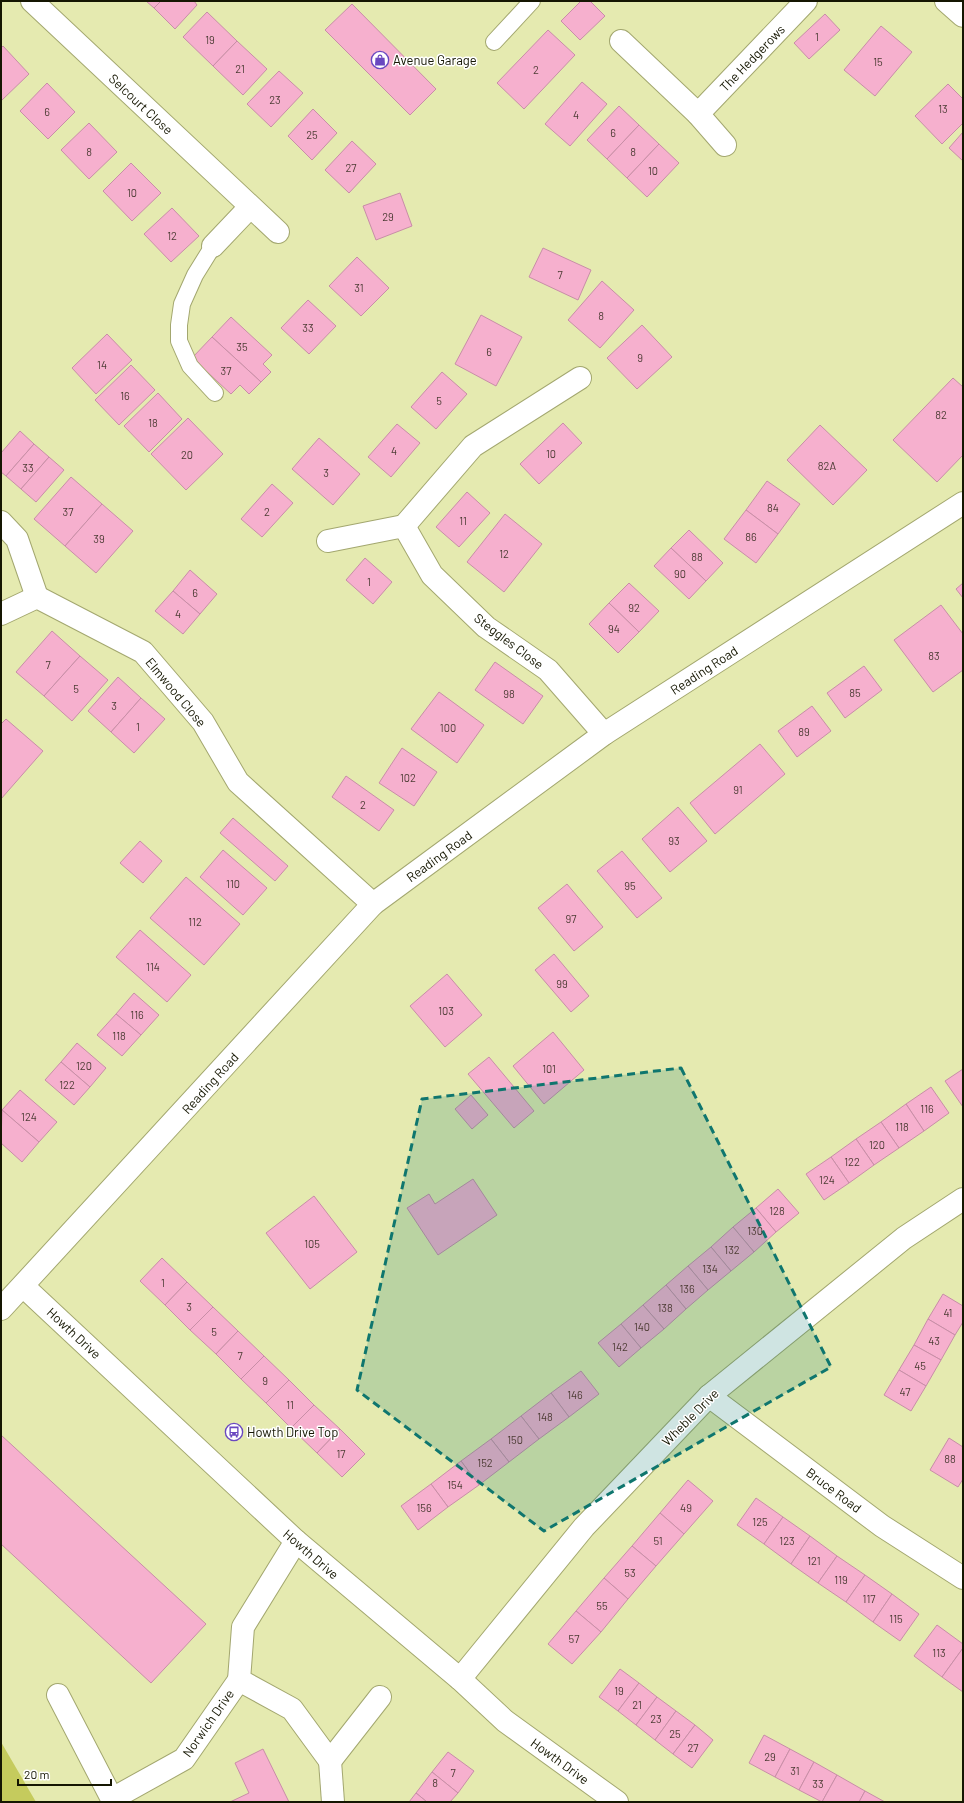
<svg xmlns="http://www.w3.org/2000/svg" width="964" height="1803" font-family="Barlow,sans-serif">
<rect width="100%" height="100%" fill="#e5eab0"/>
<polygon fill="#c5cb5d" points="1,1742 36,1802 1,1802"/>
<g fill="#f6b0ce" stroke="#c88ea7">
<polygon points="146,1 161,1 154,8"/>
<polygon points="161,1 194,1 197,5 175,29 154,8"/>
<polygon points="581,1 590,1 605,16 580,40 561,21"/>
<polygon points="352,4 436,89 410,115 325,30"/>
<polygon points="207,12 237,41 213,66 183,37"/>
<polygon points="825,14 840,30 809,59 794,43"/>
<polygon points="881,26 912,52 875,96 844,70"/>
<polygon points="548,30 575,55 524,109 497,83"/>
<polygon points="237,41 267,69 243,95 213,66"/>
<polygon points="3,46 29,74 1,101 1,48"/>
<polygon points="279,71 303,93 271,127 247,104"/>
<polygon points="582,82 607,104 570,146 545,124"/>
<polygon points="47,83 75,112 48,139 20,111"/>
<polygon points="948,84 963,99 963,123 942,144 915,116"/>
<polygon points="619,106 639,125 607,159 587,140"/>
<polygon points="313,109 337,133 312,160 288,136"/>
<polygon points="89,123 117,152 89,179 61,150"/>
<polygon points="639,125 659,144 627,178 607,159"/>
<polygon points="963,132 963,161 949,148"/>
<polygon points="352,141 376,164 349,193 325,170"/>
<polygon points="659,144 679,163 647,197 627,178"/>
<polygon points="131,163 161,193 132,221 103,191"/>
<polygon points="400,193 412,226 376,240 363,206"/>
<polygon points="172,208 199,236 171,262 144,234"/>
<polygon points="543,248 591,270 578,300 529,277"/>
<polygon points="357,257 389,288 361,316 329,286"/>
<polygon points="602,281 634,310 600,348 568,320"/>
<polygon points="308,300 336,326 309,354 281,328"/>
<polygon points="481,315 522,337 496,386 455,364"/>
<polygon points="231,317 272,355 263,364 271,372 261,382 212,337"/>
<polygon points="642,325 672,357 637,389 607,358"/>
<polygon points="107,334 132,360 96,394 72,368"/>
<polygon points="212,337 261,382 249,394 240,385 231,394 192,358"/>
<polygon points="131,365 155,390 119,425 95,400"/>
<polygon points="442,372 467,394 436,429 411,407"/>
<polygon points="953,378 963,387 963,455 937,482 893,440"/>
<polygon points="158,393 182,419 149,452 124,426"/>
<polygon points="188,418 223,454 186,490 151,454"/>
<polygon points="563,423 582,443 539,484 520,464"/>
<polygon points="397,424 420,443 391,477 368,457"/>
<polygon points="820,425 867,470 833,505 787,460"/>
<polygon points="20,431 34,444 6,476 1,472 1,453"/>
<polygon points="319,438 360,474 333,505 292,469"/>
<polygon points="34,444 49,457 21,489 6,476"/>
<polygon points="49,457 64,470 36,502 21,489"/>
<polygon points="71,477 102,504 65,546 34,519"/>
<polygon points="767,481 800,504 778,534 746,510"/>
<polygon points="272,484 293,503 262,537 241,519"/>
<polygon points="467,492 490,513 459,547 436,527"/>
<polygon points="102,504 133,531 96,573 65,546"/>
<polygon points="746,510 778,534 756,563 724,539"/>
<polygon points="505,514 542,544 504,592 467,562"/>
<polygon points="689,530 723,563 706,581 671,548"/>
<polygon points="671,548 706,581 689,599 654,566"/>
<polygon points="365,558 392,582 373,604 346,580"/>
<polygon points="190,570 217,594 200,614 173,591"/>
<polygon points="629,583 659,611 639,632 609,603"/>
<polygon points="963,583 963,598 956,589"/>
<polygon points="173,591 200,614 183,634 155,611"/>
<polygon points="609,603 639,632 618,653 589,624"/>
<polygon points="941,605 963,634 963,670 933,692 894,640"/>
<polygon points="52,631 80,656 44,696 16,672"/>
<polygon points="80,656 108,680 72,721 44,696"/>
<polygon points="495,662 543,696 523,724 475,690"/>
<polygon points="864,666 882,690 845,718 827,693"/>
<polygon points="118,677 141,698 111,732 88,711"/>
<polygon points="439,692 484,725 457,763 411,729"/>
<polygon points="141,698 165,719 134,753 111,732"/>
<polygon points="812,706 831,731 797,757 778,731"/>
<polygon points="6,719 43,751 1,799 1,724"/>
<polygon points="760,744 785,774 715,834 690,803"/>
<polygon points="402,748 437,772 414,806 379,783"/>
<polygon points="346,776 394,810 379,831 332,797"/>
<polygon points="678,807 707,841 670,872 642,839"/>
<polygon points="233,818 288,866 275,881 220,833"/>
<polygon points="140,841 162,861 143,883 120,863"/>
<polygon points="223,850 267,888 243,915 200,877"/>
<polygon points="622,851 662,898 637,918 597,871"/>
<polygon points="186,877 240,924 204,965 150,918"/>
<polygon points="567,884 603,927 574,951 538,908"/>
<polygon points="140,930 191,975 167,1002 116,957"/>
<polygon points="554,954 589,996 571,1012 535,970"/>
<polygon points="447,974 482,1015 445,1047 410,1006"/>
<polygon points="134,993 159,1015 141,1035 116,1014"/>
<polygon points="116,1014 141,1035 122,1056 97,1035"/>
<polygon points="553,1032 584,1070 544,1104 513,1066"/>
<polygon points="77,1043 106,1068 90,1087 61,1062"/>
<polygon points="489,1057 534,1111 514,1128 468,1074"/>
<polygon points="61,1062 90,1087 74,1105 45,1080"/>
<polygon points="963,1069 963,1107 945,1081"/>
<polygon points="931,1087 949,1113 924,1131 906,1104"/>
<polygon points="20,1090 57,1122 39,1142 2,1110"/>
<polygon points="471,1095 488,1115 472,1129 455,1109"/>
<polygon points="906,1104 924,1131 899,1148 881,1122"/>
<polygon points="2,1110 39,1142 22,1162 1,1143"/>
<polygon points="881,1122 899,1148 874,1165 856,1139"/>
<polygon points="856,1139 874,1165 849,1183 831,1157"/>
<polygon points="831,1157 849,1183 824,1200 806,1174"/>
<polygon points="473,1179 497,1215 438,1255 407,1208 429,1194 435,1204"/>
<polygon points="778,1189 799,1213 776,1232 756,1208"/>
<polygon points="314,1196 357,1252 310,1289 266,1233"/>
<polygon points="756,1208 776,1232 754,1252 733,1227"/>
<polygon points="733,1227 754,1252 731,1271 711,1247"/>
<polygon points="711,1247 731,1271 708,1290 688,1266"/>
<polygon points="162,1258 187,1282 165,1305 140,1281"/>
<polygon points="688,1266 708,1290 686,1309 666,1285"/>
<polygon points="187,1282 213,1307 190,1330 165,1305"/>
<polygon points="666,1285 686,1309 664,1329 643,1305"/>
<polygon points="943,1294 963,1306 963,1322 955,1335 928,1319"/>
<polygon points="643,1305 664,1329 641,1348 621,1324"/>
<polygon points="213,1307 238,1331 216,1354 190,1330"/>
<polygon points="928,1319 955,1335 941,1360 914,1345"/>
<polygon points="621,1324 641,1348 619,1367 598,1343"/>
<polygon points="238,1331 264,1356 241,1379 216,1354"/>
<polygon points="914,1345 941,1360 926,1386 899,1370"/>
<polygon points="264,1356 289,1380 266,1403 241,1379"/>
<polygon points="899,1370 926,1386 911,1411 884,1395"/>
<polygon points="581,1371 599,1394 569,1417 551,1393"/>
<polygon points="289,1380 314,1405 291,1428 266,1403"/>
<polygon points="551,1393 569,1417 539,1439 521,1416"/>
<polygon points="314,1405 340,1429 317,1453 291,1428"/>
<polygon points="521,1416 539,1439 509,1462 491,1439"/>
<polygon points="340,1429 365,1454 342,1477 317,1453"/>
<polygon points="1,1435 206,1624 151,1683 1,1544"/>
<polygon points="949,1438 963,1447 963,1479 958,1487 930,1470"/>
<polygon points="491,1439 509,1462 479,1485 461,1461"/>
<polygon points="461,1461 479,1485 448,1507 431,1484"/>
<polygon points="688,1480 713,1501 684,1534 660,1513"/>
<polygon points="431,1484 448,1507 418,1530 401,1506"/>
<polygon points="756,1498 783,1517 764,1544 737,1525"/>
<polygon points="660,1513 684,1534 656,1566 632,1546"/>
<polygon points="783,1517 810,1536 791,1564 764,1544"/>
<polygon points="810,1536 837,1556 818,1583 791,1564"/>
<polygon points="632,1546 656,1566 628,1599 604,1578"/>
<polygon points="837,1556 865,1575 846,1602 818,1583"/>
<polygon points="865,1575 892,1594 873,1622 846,1602"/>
<polygon points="604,1578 628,1599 601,1632 576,1611"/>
<polygon points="892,1594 919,1614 900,1641 873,1622"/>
<polygon points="576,1611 601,1632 572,1664 548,1644"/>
<polygon points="937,1625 963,1644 963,1648 942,1677 914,1656"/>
<polygon points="963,1648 963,1692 942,1677"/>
<polygon points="620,1669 639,1683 618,1711 599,1697"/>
<polygon points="639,1683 657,1697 636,1725 618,1711"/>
<polygon points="657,1697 676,1711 655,1740 636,1725"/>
<polygon points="676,1711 695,1725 673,1754 655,1740"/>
<polygon points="695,1725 713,1740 692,1768 673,1754"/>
<polygon points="764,1735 790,1749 775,1777 749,1763"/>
<polygon points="263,1749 289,1802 230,1802 249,1793 235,1763"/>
<polygon points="790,1749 814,1762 799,1790 775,1777"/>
<polygon points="448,1752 474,1771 458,1793 432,1772"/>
<polygon points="814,1762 837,1775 822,1802 799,1790"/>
<polygon points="432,1772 458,1793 450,1802 427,1802 416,1793"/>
<polygon points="837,1775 865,1791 859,1802 822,1802"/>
<polygon points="865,1791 885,1802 859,1802"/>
<polygon points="416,1793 427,1802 409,1802"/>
</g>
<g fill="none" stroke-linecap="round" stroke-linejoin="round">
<defs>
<g id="service">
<polyline points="494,42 532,1"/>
<polyline points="213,246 195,275 182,304 179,325 179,341 190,366 215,393"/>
</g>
<g id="minor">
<polyline points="32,1 278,232"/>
<polyline points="946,1 963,16"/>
<polyline points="621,41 698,114 806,1"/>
<polyline points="698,114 725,145"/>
<polyline points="213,246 250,207"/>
<polyline points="1,522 17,539 37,597"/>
<polyline points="404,526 473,446 580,378"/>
<polyline points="328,541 404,526 432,575 486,627 548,670 604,734"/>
<polyline points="1,614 37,597 143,652 203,722 238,782 373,904"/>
<polyline points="709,1396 882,1526 963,1578"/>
<polyline points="296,1541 243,1627 239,1680 292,1709 330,1761 380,1697"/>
<polyline points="460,1679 584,1527 709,1396 904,1238 963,1199"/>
<polyline points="58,1695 112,1799"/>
<polyline points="330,1761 333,1802"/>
<polyline points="114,1802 112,1799 184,1759 239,1680"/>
</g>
<g id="tertiary">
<polyline points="23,1286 296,1541 460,1679 505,1721 617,1802"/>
<polyline points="1,1309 373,904 604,734 963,503"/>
</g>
</defs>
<use href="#service" stroke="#a3a76f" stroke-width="18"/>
<use href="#minor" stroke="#a3a76f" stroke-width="24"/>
<use href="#tertiary" stroke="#a3a76f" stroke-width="24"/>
<use href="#service" stroke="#fff" stroke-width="16"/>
<use href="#minor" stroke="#fff" stroke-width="22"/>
<use href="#tertiary" stroke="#fff" stroke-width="22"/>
</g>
<path fill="#0f766e" fill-opacity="0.2" stroke="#0f766e" stroke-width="3" stroke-dasharray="8 5" stroke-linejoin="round" d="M681 1068 831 1367 544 1531 357 1390 422 1099Z"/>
<defs>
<symbol id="shop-ring" viewBox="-11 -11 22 22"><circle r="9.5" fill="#fff" stroke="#6a48c0" stroke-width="1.5"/><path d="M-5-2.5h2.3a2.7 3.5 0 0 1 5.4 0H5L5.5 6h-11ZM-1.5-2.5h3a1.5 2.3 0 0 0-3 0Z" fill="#6a48c0"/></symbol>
<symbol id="bus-ring" viewBox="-11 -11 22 22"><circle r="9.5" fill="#fff" stroke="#6a48c0" stroke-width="1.5"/><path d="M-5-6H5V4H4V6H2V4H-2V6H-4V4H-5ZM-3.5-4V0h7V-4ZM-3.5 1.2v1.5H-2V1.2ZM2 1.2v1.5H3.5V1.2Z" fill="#6a48c0"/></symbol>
</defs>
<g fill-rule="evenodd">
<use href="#shop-ring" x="370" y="50" width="20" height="20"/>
<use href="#bus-ring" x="224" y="1422" width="20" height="20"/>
</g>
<g text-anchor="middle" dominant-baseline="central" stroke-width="3" stroke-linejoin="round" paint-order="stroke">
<g font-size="11" fill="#4d3c35">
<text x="817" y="36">1</text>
<text x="210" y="39">19</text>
<text x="878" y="61">15</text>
<text x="240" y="68">21</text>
<text x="536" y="69">2</text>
<text x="275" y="99">23</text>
<text x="943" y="108">13</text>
<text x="47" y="111">6</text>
<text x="576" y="114">4</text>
<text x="613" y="132">6</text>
<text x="312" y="134">25</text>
<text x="89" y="151">8</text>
<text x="633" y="151">8</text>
<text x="351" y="167">27</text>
<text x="653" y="170">10</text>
<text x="132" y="192">10</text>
<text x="388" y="216">29</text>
<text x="172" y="235">12</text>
<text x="560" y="274">7</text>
<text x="359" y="287">31</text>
<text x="601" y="315">8</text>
<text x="308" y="327">33</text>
<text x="242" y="346">35</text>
<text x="489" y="351">6</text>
<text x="640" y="357">9</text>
<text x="102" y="364">14</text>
<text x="226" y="370">37</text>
<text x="125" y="395">16</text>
<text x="439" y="400">5</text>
<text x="941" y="414">82</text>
<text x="153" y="422">18</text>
<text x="394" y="450">4</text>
<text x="551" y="453">10</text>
<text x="187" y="454">20</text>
<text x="827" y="465">82A</text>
<text x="28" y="467">33</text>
<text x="326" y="472">3</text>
<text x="773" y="507">84</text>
<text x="68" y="511">37</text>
<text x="267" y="511">2</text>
<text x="463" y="520">11</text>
<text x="751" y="536">86</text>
<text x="99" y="538">39</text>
<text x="504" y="553">12</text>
<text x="697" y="556">88</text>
<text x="680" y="573">90</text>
<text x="369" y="581">1</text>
<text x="195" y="592">6</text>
<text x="634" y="607">92</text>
<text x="178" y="613">4</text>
<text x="614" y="628">94</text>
<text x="934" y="655">83</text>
<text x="48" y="664">7</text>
<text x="76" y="688">5</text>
<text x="855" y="692">85</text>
<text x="509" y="693">98</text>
<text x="114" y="705">3</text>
<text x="138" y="726">1</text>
<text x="448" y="727">100</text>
<text x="804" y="731">89</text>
<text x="408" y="777">102</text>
<text x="738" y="789">91</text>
<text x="363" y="804">2</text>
<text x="674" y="840">93</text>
<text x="233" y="883">110</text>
<text x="630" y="885">95</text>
<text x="571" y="918">97</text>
<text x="195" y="921">112</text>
<text x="153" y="966">114</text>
<text x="562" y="983">99</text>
<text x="446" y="1010">103</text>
<text x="137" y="1014">116</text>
<text x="119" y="1035">118</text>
<text x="84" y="1065">120</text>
<text x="549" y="1068">101</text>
<text x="67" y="1084">122</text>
<text x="927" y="1108">116</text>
<text x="29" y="1116">124</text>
<text x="902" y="1126">118</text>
<text x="877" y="1144">120</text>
<text x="852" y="1161">122</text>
<text x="827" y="1179">124</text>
<text x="777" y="1210">128</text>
<text x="755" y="1230">130</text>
<text x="312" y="1243">105</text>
<text x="732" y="1249">132</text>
<text x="710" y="1268">134</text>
<text x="163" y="1282">1</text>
<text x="687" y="1288">136</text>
<text x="189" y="1306">3</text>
<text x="665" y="1307">138</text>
<text x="948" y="1312">41</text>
<text x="642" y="1326">140</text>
<text x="214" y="1331">5</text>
<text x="934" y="1340">43</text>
<text x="620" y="1346">142</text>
<text x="240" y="1355">7</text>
<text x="920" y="1365">45</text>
<text x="265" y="1380">9</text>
<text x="905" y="1391">47</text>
<text x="575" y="1394">146</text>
<text x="290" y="1404">11</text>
<text x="545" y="1416">148</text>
<text x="515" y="1439">150</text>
<text x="341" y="1453">17</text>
<text x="950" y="1458">88</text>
<text x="485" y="1462">152</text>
<text x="455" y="1484">154</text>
<text x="424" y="1507">156</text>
<text x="686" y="1507">49</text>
<text x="760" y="1521">125</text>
<text x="658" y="1540">51</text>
<text x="787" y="1540">123</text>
<text x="814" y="1560">121</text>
<text x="630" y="1572">53</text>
<text x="841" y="1579">119</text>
<text x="869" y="1598">117</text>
<text x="602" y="1605">55</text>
<text x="896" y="1618">115</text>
<text x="574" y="1638">57</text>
<text x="939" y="1652">113</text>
<text x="619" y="1690">19</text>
<text x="637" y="1704">21</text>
<text x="656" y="1718">23</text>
<text x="675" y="1733">25</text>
<text x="693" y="1747">27</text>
<text x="770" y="1756">29</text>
<text x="795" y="1770">31</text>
<text x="453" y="1772">7</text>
<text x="435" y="1782">8</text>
<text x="818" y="1783">33</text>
</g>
<g font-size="13" fill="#151602" stroke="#fff">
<text transform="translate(752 58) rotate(-46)">The Hedgerows</text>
<text transform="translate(141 104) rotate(43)">Selcourt Close</text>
<text transform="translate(509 641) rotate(37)">Steggles Close</text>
<text transform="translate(704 670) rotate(-33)">Reading Road</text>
<text transform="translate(176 692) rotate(50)">Elmwood Close</text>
<text transform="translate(439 856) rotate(-36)">Reading Road</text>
<text transform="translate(210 1083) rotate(-48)">Reading Road</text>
<text transform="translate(74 1333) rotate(43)">Howth Drive</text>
<text transform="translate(690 1417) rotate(-45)">Wheble Drive</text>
<text transform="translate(834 1490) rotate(37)">Bruce Road</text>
<text transform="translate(311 1554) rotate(41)">Howth Drive</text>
<text transform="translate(208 1723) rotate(-55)">Norwich Drive</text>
<text transform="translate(560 1761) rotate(36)">Howth Drive</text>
</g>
<g font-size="13" fill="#151602" stroke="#fff" text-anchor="start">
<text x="393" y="60">Avenue Garage</text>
<text x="247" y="1432">Howth Drive Top</text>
</g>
</g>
<rect width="964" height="1803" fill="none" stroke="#151602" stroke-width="4"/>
<path d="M18 1779v6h93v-6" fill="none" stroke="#151602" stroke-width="2"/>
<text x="24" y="1779" font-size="12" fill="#151602" stroke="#ffffff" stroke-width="3" paint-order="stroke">20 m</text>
</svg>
